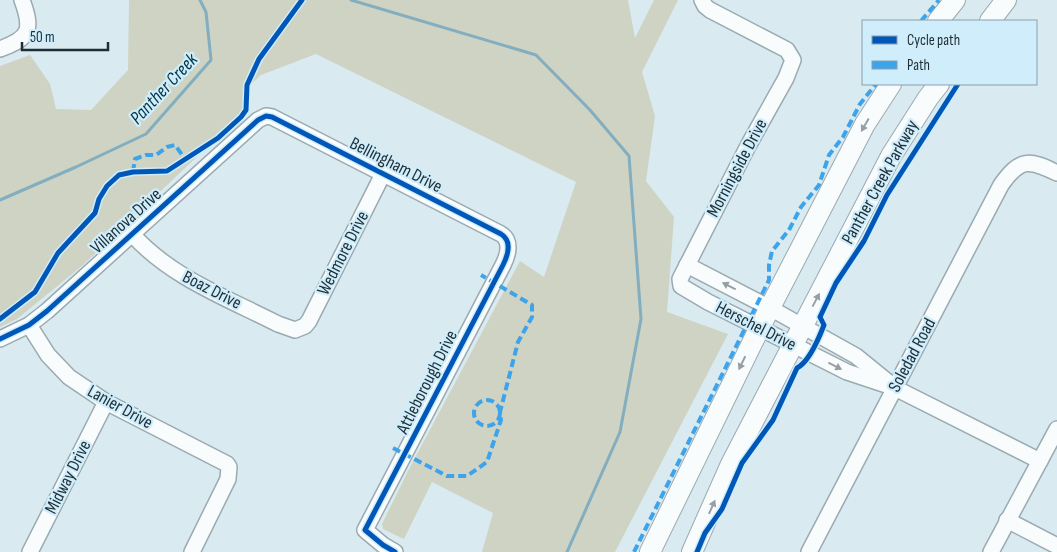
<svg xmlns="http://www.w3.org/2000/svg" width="1057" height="552" font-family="'Sofia Sans Condensed',sans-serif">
<rect width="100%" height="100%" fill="#d9eaf1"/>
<polygon fill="#ced3c3" points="129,0 628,0 635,38 654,0 678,0 642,72 655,116 646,181 674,217 667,312 728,334 615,552 482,552 493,513 432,482 404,539 383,529 382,524 408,471 520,261 544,277 576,182 316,54 261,75 245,90 246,110 83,265 17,319 0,327 0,66 30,55 50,84 56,109 91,110 128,70"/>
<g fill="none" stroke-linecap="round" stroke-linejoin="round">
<g stroke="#82aec0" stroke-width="3">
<polyline points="351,0 536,55 590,110 629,156 641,319 620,432 567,552"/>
<polyline points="0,200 76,167 146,134 211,60 206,12 200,0"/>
</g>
<defs>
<g id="minor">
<polyline points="702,0 705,6 710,10 787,50 793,60 786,78 748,146 680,279 681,286 708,302 847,372 895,388 1040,461"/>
<path d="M0 49C30 38 33 30 22 0"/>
<path d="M132 234C170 277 227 298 278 324L295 330 305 326 309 321 383 174"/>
<polyline points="687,265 770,308 856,356 888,382"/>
<polyline points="29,325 48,355 69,377 106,402 227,464 229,467 228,479 192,552"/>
<path d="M0 339 29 325 47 311 258 120 266 116 272 117 501 234C512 241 508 255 503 265L365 530 383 545 395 552"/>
<polyline points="1007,520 1057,546"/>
<polyline points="30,552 106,402"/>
<path d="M809 552 1001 185C1020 158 1029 159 1057 173"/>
<polyline points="991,552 1057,429"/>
</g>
<g id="major">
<polyline points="938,21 955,0"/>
<polyline points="990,21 1006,0"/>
<polyline points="650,552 760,327 865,124 891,84"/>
<polyline points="692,552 731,464 891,156 928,98 939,84"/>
</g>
</defs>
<use href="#minor" stroke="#9baab0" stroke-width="18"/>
<use href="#major" stroke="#9baab0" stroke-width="22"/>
<use href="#minor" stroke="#f9fcfd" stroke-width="15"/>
<use href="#major" stroke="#f9fcfd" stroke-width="20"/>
<g stroke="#3da3eb" stroke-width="4" stroke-dasharray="8 4" stroke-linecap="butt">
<polyline points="921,21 939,0"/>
<polyline points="133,172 135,159 146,155 156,155 167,147 175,145 185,159"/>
<circle cx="487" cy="413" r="13"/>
<polyline points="393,448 447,476 467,476 487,462 501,420 500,412 518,342 532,317 532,305 481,275"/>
<polyline points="634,552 769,280 769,265 772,251 789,230 801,207 819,185 829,155 843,137 860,104 876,84"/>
</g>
<defs>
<g id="cycleway">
<polyline points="0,319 35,292 58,253 95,213 99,199 107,186 119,175 133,172 167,171 218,138 241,117 246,110 247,85 259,59 302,0"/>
<path d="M0 339 29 325 47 311 258 120 266 116 272 117 501 234C512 241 508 255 503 265L365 530 383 545 395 552"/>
<path d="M697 552 705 533 722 509 742 463 773 420 797 368C809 362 819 338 824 325L820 317 836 283 864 241 887 195 958 84"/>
</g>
</defs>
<use href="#cycleway" stroke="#cfedfb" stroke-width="8"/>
<use href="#cycleway" stroke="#0057b8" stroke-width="5"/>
</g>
<defs><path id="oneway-solid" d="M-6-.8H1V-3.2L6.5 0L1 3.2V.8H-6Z" transform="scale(1.25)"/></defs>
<g fill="#979fa3">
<use href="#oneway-solid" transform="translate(865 125) rotate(120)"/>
<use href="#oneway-solid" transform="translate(729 286) rotate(-153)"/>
<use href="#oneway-solid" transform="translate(816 300) rotate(-62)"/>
<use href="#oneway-solid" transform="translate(742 363) rotate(116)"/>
<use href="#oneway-solid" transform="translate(835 366) rotate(27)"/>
<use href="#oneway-solid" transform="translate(712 507) rotate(-66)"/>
</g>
<g text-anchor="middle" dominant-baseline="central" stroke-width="4.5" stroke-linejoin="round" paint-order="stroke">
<g font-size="18" fill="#1f2e35" stroke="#cfedfb">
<text transform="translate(396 165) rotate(27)">Bellingham Drive</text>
<text transform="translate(737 168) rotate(-62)">Morningside Drive</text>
<text transform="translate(880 182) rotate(-61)">Panther Creek Parkway</text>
<text transform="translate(126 221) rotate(-42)">Villanova Drive</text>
<text transform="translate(343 253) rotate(-63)">Wedmore Drive</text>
<text transform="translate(212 290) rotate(27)">Boaz Drive</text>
<text transform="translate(756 326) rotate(27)">Herschel Drive</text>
<text transform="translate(912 355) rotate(-62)">Soledad Road</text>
<text transform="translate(427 382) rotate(-63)">Attleborough Drive</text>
<text transform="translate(120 407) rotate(29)">Lanier Drive</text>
<text transform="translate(68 477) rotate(-63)">Midway Drive</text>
</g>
<g font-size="19" font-style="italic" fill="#003546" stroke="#cfedfb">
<text transform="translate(164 89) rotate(-47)">Panther Creek</text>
</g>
</g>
<rect x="862" y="20" width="175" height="65" fill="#cfedfb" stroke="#89a1ac"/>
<rect x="872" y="36" width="25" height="8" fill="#0057b8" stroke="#89a1ac"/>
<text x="907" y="45" font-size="15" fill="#1f2e35">Cycle path</text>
<rect x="872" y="61" width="25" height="8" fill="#3da3eb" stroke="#89a1ac"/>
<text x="907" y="70" font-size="15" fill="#1f2e35">Path</text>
<path d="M22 42v8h86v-8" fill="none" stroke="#1f2e35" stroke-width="2.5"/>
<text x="30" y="42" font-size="15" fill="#1f2e35" stroke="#cfedfb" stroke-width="4" paint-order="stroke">50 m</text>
</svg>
